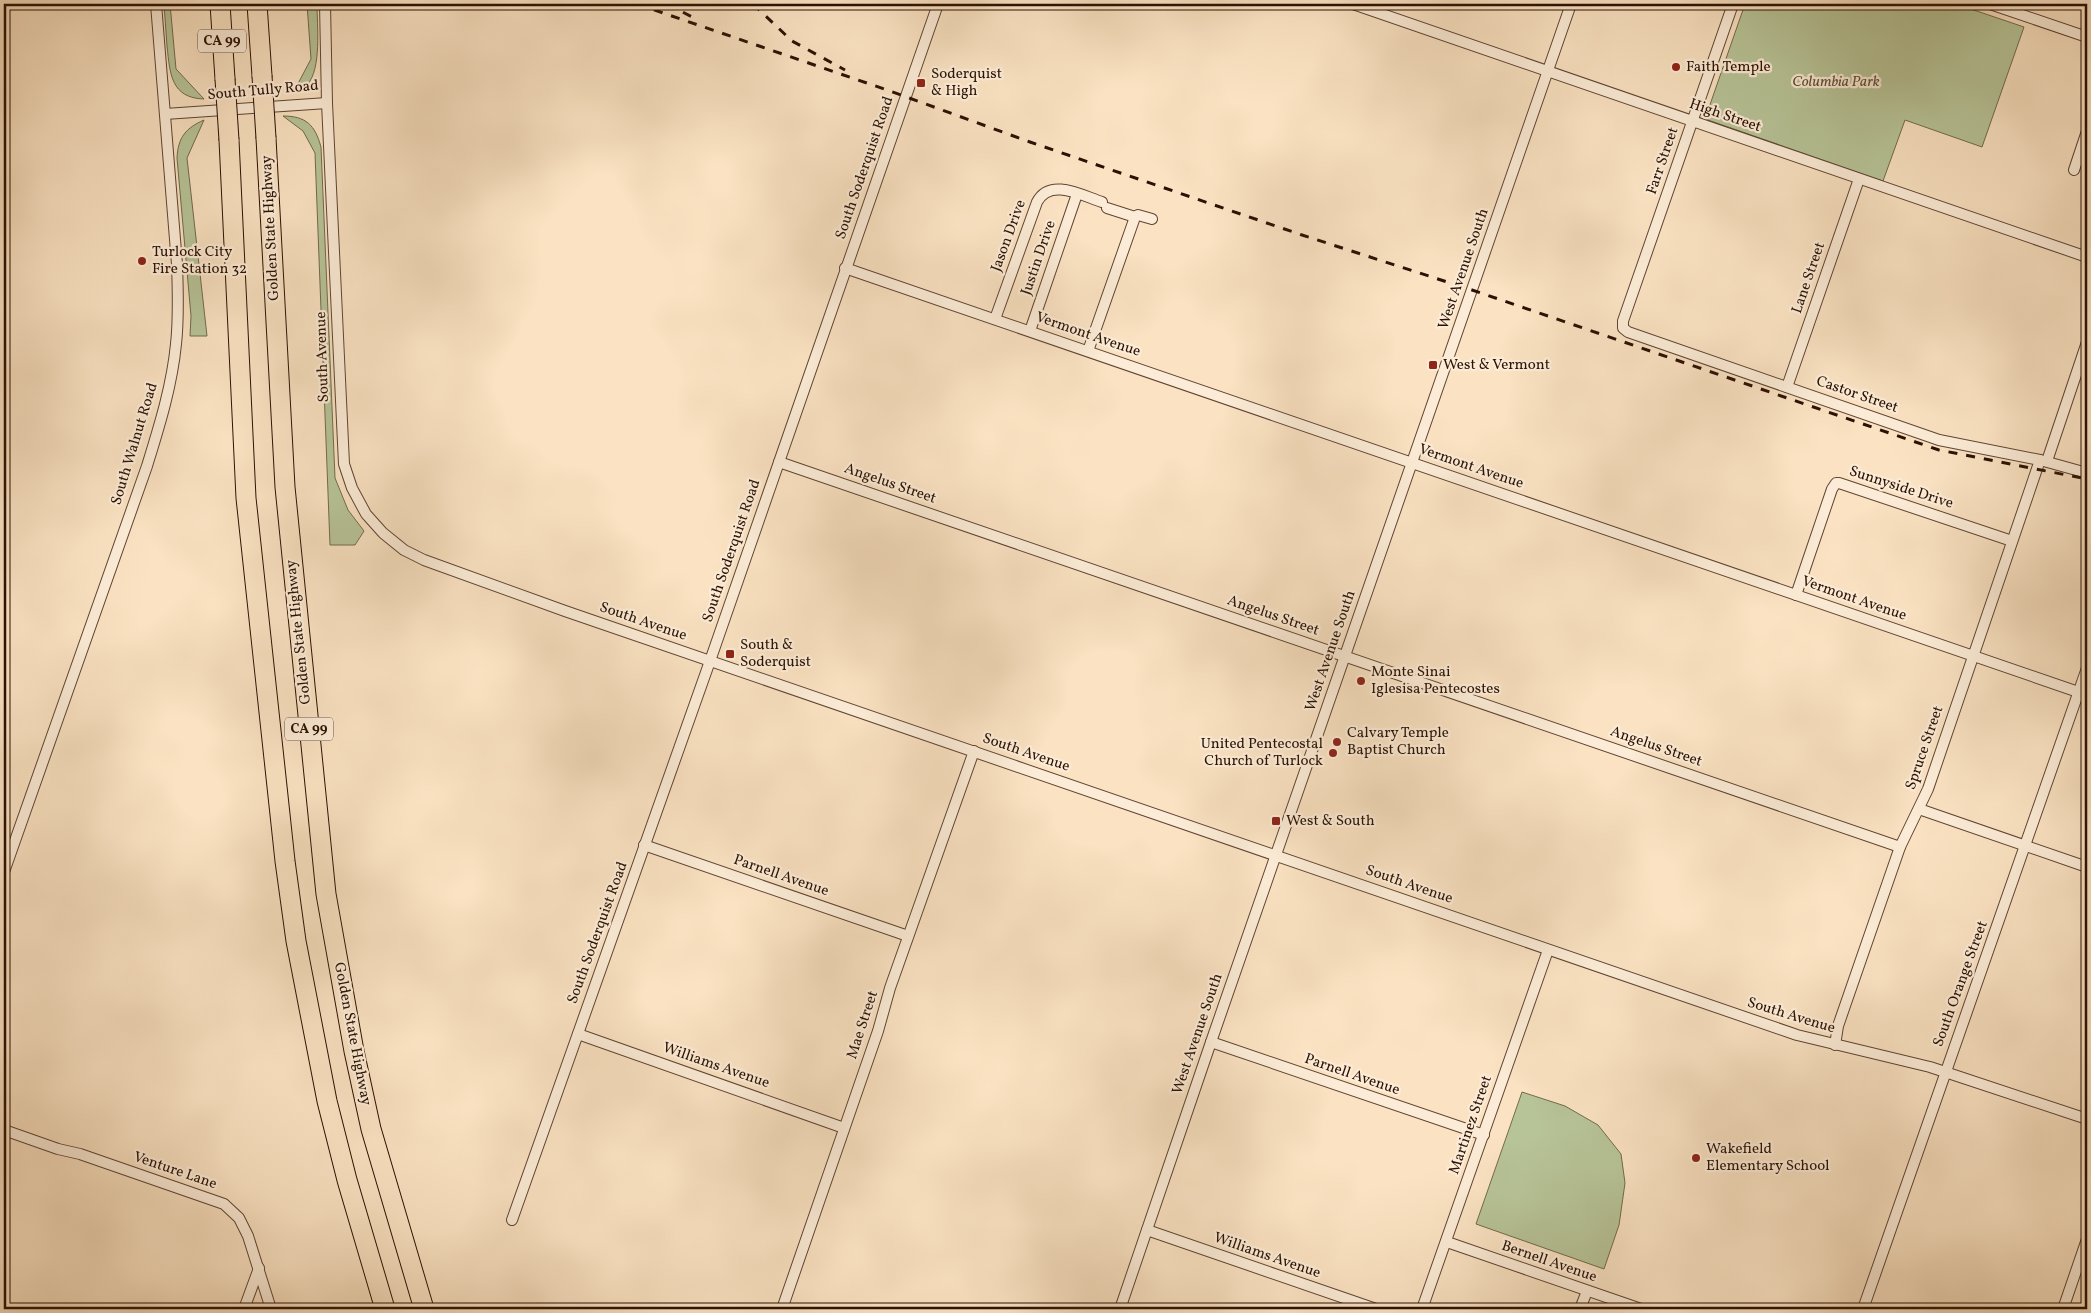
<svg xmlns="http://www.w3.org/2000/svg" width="2091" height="1313" font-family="Vollkorn,serif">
<rect width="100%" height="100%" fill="#fae2c2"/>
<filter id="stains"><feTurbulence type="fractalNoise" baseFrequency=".004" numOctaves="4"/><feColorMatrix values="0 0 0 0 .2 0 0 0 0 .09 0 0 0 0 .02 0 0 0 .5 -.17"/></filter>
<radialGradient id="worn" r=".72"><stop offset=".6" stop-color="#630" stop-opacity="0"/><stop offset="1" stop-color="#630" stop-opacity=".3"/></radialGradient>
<g fill="#b7c498" stroke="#716a4e">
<path d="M164 4H170L176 69 204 99C171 98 170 74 167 46 166 32 165 18 164 4Z"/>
<path d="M307 4H317C317 25 322 69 307 85 304 89 297 91 293 93L311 59Z"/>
<polygon points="1745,4 1956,4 2024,27 1982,147 1905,120 1883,181 1705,119"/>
<path d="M283 116C306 116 315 125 321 147L335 478 348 510 364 531 355 545H330L315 153 303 131Z"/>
<path d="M204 120 187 158 207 336H190L191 316 177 158C178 137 186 128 204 120Z"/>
<polygon points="1522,1092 1565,1106 1598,1125 1621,1154 1625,1183 1619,1225 1604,1269 1476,1224"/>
</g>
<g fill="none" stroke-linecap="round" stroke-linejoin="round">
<defs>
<g id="street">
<polyline points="325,4 327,103 344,464 352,488 366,514 383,533 404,550 424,560 565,611 1797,1035 1930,1067 2087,1119"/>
<polyline points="1353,4 2087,257"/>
<polyline points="1733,4 1623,321 1623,328 1628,332 1939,440 2040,460 2087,473"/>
<polyline points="1990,4 2087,37"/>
<polyline points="165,114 327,103"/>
<polyline points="2074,170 2087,131"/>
<polyline points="1107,208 1135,217"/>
<polyline points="845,268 2087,695"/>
<path d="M995 319 1037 202C1050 177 1083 196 1102 202"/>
<polyline points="1030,331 1077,194"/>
<polyline points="1088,351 1135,217 1138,215 1152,219"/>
<polyline points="1787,387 1859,179"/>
<polyline points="2047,461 2087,342"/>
<polyline points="779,462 1900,847"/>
<polyline points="1796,595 1832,489 1836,483 1839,483 2012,541"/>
<polyline points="1919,809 2087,867"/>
<polyline points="644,845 908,936"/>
<path d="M4 872 147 466C159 427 172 386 176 344 179 317 178 291 177 264L156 4"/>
<polyline points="578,1034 844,1128"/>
<polyline points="1211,1042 1484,1135"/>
<polyline points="1835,1045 1838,1026 1900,847 1928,789 2040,460"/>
<polyline points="4,1130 58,1149 80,1154 224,1204 239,1218 248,1236 271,1309"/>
<polyline points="512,1220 710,661 938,4"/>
<polyline points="1147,1230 1376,1309"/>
<polyline points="1447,1242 1641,1309"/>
<polyline points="244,1309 259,1268"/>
<polyline points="782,1309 878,1031 890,988 974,751"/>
<polyline points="1120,1309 1211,1042 1571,4"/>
<polyline points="1422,1309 1548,950"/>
<polyline points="1580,1309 1587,1291"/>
<polyline points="1863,1309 2087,668"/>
<polyline points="2063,1309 2087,1239"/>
</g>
<g id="highway">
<polyline points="220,4 225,79"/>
<polyline points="257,4 262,76"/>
<polyline points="266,138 285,487 326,894 354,1051 371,1129 424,1309"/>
<polyline points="229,140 246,498 285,861 296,941 327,1101 347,1180 385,1309"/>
</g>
</defs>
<use href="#street" stroke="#5f4533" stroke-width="12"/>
<use href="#highway" stroke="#2b1103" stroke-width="21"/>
<use href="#street" stroke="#fcecd7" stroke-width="10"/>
<use href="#highway" stroke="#fae2c2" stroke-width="19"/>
<g stroke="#2b1103" stroke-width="3" stroke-dasharray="9 9" stroke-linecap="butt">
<polyline points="637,4 890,91 1030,142 1302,235 1472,290 1939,450 2087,479"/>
<polyline points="667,4 694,18"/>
<polyline points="753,4 792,41 845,70"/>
</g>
<defs>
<g id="highway-bridge">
<polyline points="262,76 266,138"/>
<polyline points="225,79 229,140"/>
</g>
</defs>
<use href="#highway-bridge" stroke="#2b1103" stroke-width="21" stroke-linecap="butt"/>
<use href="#highway-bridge" stroke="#fae2c2" stroke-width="19"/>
</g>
<g fill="#8f2418" stroke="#fcecd7" stroke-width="2">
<circle cx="1676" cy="67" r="5"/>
<rect x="916" y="78" width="10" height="10" rx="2.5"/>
<circle cx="142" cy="261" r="5"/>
<rect x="1428" y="360" width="10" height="10" rx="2.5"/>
<rect x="725" y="649" width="10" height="10" rx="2.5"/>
<circle cx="1361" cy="681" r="5"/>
<circle cx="1337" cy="742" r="5"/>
<circle cx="1333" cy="753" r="5"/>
<rect x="1271" y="816" width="10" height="10" rx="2.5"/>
<circle cx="1696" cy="1158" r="5"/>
</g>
<g text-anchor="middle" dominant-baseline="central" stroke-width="4.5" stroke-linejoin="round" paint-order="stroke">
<g fill="#fcecd7" stroke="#6a5343" stroke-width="1">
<rect x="198" y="29.5" width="48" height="23" rx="4"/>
<rect x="285" y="717.5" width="48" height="23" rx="4"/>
</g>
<g font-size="14" font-weight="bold" fill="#2b1103">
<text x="222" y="41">CA 99</text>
<text x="309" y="729">CA 99</text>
</g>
<g font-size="15" fill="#2b1103" stroke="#fcecd7" text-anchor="start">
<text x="1686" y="67">Faith Temple</text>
<text x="931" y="74">Soderquist<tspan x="931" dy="17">&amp; High</tspan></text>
<text x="152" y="252">Turlock City<tspan x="152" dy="17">Fire Station 32</tspan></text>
<text x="1443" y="365">West &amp; Vermont</text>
<text x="740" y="645">South &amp;<tspan x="740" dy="17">Soderquist</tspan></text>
<text x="1371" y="672">Monte Sinai<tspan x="1371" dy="17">Iglesisa Pentecostes</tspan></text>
<text x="1347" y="733">Calvary Temple<tspan x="1347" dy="17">Baptist Church</tspan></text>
<text x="1323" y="744" text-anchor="end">United Pentecostal<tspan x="1323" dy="17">Church of Turlock</tspan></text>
<text x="1286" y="821">West &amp; South</text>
<text x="1706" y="1149">Wakefield<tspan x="1706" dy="17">Elementary School</tspan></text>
</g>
<g font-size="15" font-style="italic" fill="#5c5037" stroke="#fcecd7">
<text x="1836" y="82">Columbia Park</text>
</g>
<g font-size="15" fill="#2b1103" stroke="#fcecd7">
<text transform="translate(263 91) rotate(-5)">South Tully Road</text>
<text transform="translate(1725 116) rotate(19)">High Street</text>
<text transform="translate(1663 161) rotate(-71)">Farr Street</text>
<text transform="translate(865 168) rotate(-71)">South Soderquist Road</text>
<text transform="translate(271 228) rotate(-93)">Golden State Highway</text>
<text transform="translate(1009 236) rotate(-70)">Jason Drive</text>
<text transform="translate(1039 258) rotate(-71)">Justin Drive</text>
<text transform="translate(1464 269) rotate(-71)">West Avenue South</text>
<text transform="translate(1809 278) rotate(-71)">Lane Street</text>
<text transform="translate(1088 335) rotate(19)">Vermont Avenue</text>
<text transform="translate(323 357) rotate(-92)">South Avenue</text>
<text transform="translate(1857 395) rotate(19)">Castor Street</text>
<text transform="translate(135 444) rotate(-73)">South Walnut Road</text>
<text transform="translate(1471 467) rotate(19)">Vermont Avenue</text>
<text transform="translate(890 484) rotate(19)">Angelus Street</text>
<text transform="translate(1901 488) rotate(18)">Sunnyside Drive</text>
<text transform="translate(732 551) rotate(-71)">South Soderquist Road</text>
<text transform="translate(1854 599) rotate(19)">Vermont Avenue</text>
<text transform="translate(1273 616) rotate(19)">Angelus Street</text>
<text transform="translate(643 622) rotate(19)">South Avenue</text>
<text transform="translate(299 632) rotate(-96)">Golden State Highway</text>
<text transform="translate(1331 651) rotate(-71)">West Avenue South</text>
<text transform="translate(1656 747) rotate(19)">Angelus Street</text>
<text transform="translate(1925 748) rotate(-71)">Spruce Street</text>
<text transform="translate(1026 753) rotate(19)">South Avenue</text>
<text transform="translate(781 876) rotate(19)">Parnell Avenue</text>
<text transform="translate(1409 885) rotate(19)">South Avenue</text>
<text transform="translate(598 933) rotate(-70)">South Soderquist Road</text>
<text transform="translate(1961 984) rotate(-70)">South Orange Street</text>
<text transform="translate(1791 1016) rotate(17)">South Avenue</text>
<text transform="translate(863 1025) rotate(-72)">Mae Street</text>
<text transform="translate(352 1034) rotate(79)">Golden State Highway</text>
<text transform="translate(1198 1034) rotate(-71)">West Avenue South</text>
<text transform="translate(716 1066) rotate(19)">Williams Avenue</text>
<text transform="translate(1352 1075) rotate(19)">Parnell Avenue</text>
<text transform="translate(1471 1125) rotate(-71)">Martinez Street</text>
<text transform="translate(175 1171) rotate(19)">Venture Lane</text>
<text transform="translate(1267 1256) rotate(19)">Williams Avenue</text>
<text transform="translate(1549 1262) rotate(19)">Bernell Avenue</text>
</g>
</g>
<rect width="2091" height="1313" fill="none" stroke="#fae2c2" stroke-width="20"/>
<rect x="5" y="5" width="2081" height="1303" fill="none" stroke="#2b1103" stroke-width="2.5"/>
<rect x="10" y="10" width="2071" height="1293" fill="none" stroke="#2b1103"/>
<rect width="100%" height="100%" filter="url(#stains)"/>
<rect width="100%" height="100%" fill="url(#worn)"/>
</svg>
